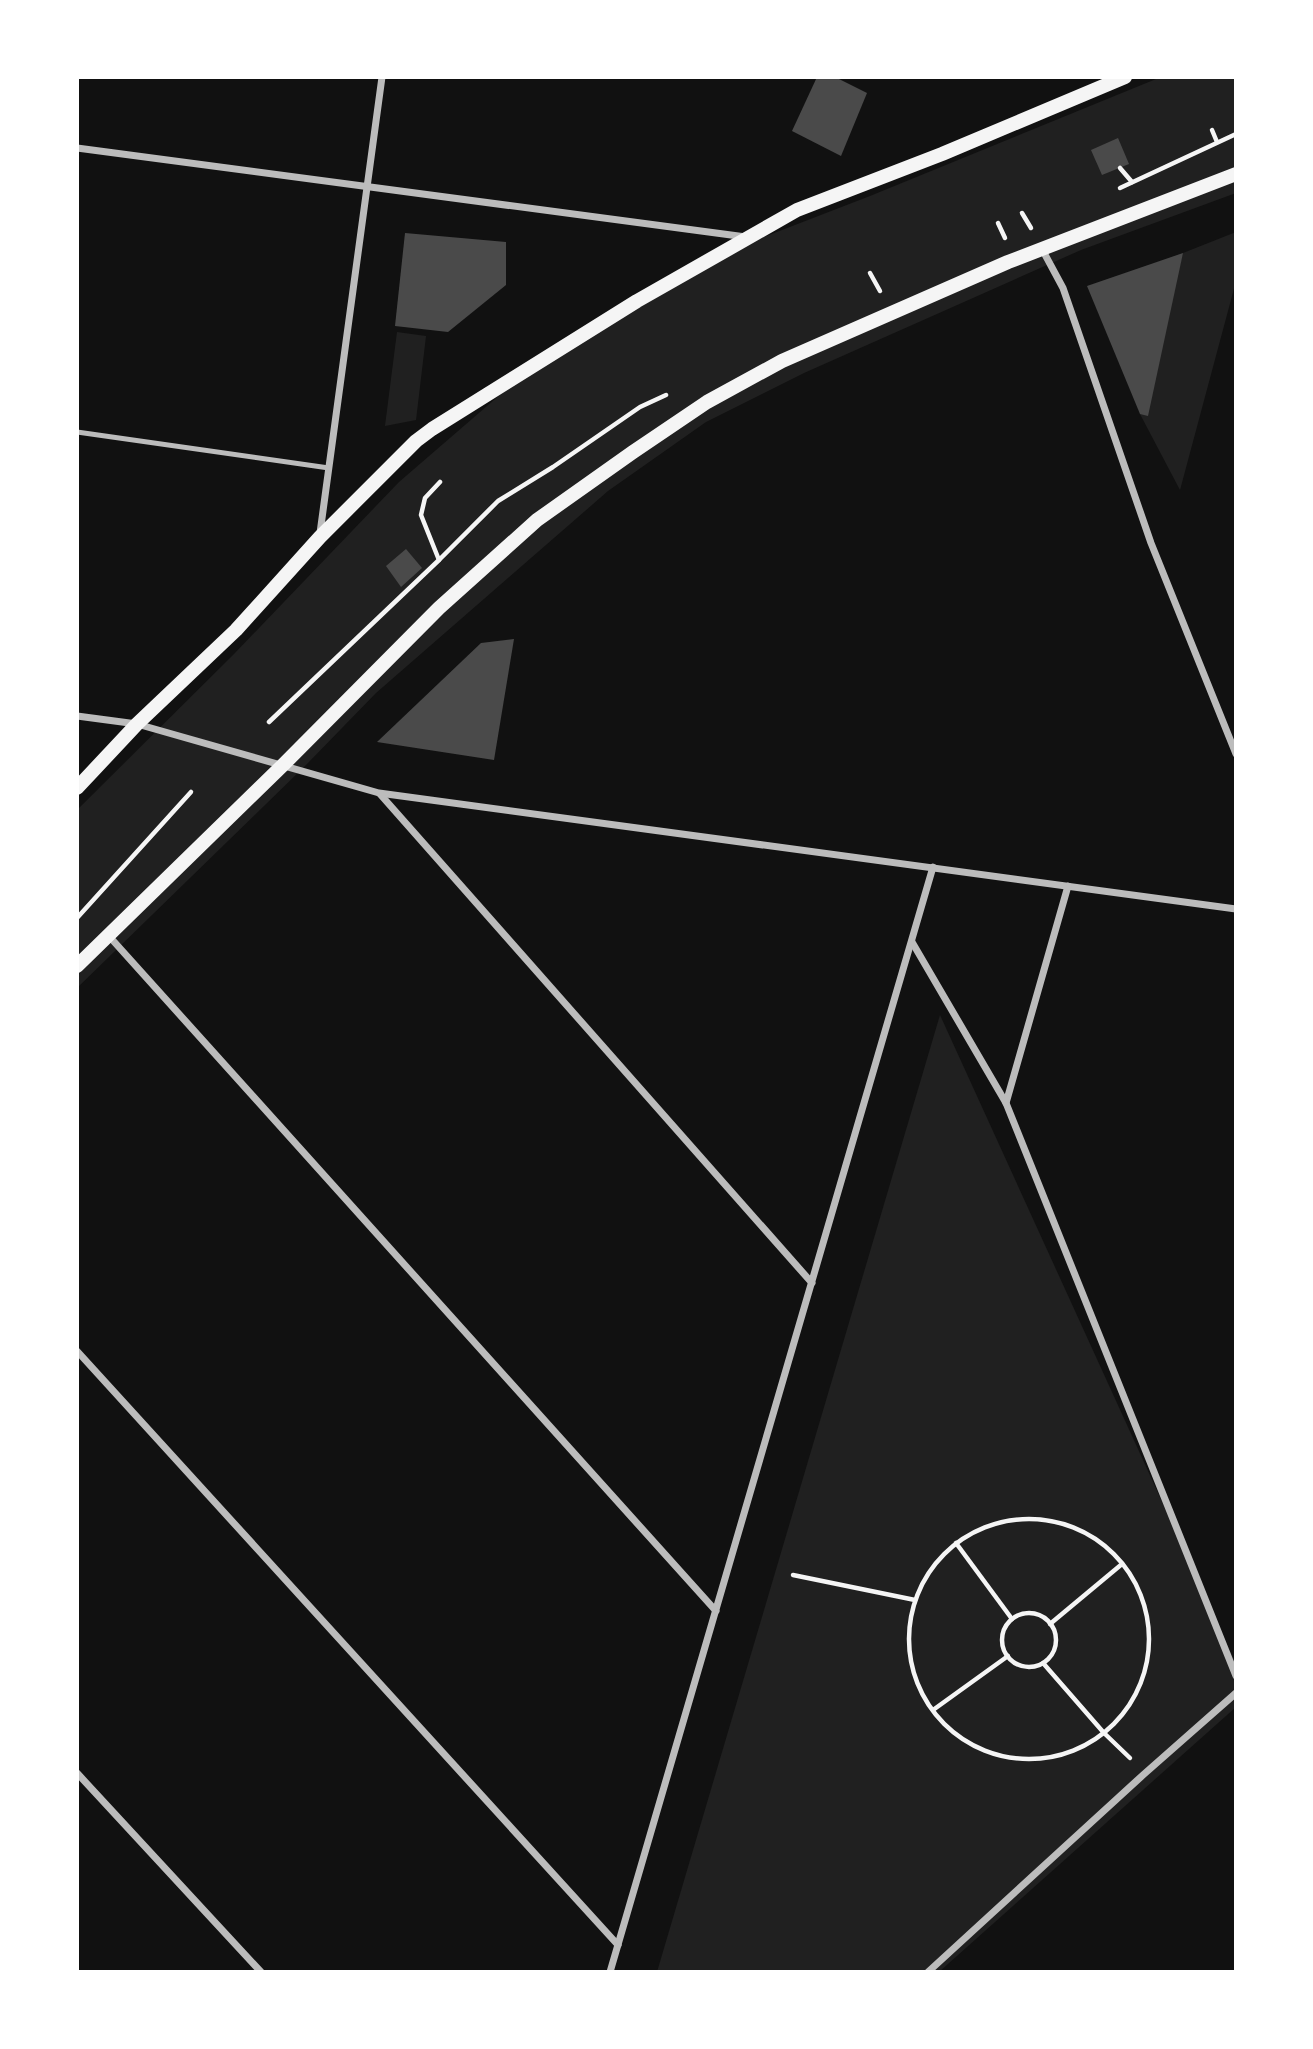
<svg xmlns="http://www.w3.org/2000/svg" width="1313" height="2049" font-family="Karla,sans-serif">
<rect width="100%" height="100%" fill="#111"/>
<g fill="#202020">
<polygon points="1161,77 1236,77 1236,193 1081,250 804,373 706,422 608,491 376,693 306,765 77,988 77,810 234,654 399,482 509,387 738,247 870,196"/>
<polygon points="1236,232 1236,281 1180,490 1140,414 1183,253"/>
<polygon points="397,332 426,336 416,420 385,426"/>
<polygon points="940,1015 1236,1664 1236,1707 939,1972 657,1972"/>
</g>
<g fill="#4a4a4a">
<polygon points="817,77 835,77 867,93 841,156 792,131"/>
<polygon points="1118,138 1129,164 1102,175 1091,150"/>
<polygon points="405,233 506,242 506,285 448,332 395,326"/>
<polygon points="1183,253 1148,416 1140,414 1087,286"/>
<polygon points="406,549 422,568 401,587 386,566"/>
<polygon points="514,639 494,760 377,742 481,643"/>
</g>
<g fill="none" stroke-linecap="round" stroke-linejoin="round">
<g stroke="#f5f5f5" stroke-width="4.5">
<polyline points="1212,130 1217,142"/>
<polyline points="1120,168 1132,182"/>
<polyline points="1120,188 1236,134"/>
<polyline points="1022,213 1031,228"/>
<polyline points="998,223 1005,238"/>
<polyline points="870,273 880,291"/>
<polyline points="439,560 421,515 425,498 440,482"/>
<polyline points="269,722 439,560 498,501 553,467 640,407 666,395"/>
<polyline points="77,918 191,792"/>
<circle cx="1029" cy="1639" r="120"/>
<polyline points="956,1543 1012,1619"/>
<polyline points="793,1575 915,1600"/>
<circle cx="1029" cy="1640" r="27"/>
<polyline points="1050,1624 1122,1564"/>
<polyline points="1043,1663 1104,1733 1130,1758"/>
<polyline points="933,1710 1008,1656"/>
</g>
<polyline stroke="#bcbcbc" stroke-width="5" points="77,432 329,468"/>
<g stroke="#bcbcbc" stroke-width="7">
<polyline points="77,148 746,237"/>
<polyline points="1042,249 1063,288 1151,543 1236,754"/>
<polyline points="320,533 382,77"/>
<polyline points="77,716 137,724 379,793 1236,909"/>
<polyline points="380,794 812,1283"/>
<polyline points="108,935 716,1611"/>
<polyline points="912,942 1006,1103 1236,1676"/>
<polyline points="1006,1103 1068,886"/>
<polyline points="77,1351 618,1945"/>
<polyline points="77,1773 261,1972"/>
<polyline points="610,1972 933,867"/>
<polyline points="928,1972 1143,1775 1236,1693"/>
</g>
<g stroke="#f5f5f5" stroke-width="14">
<polyline points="77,788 137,724 236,630 320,537 416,441 432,429 637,301 797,210 942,154 1125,77"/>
<polyline points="77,966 283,765 439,608 537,520 633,452 707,402 782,361 1008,262 1236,174"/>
</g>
</g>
<rect width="1313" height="2049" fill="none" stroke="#ffffff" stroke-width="158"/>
</svg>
